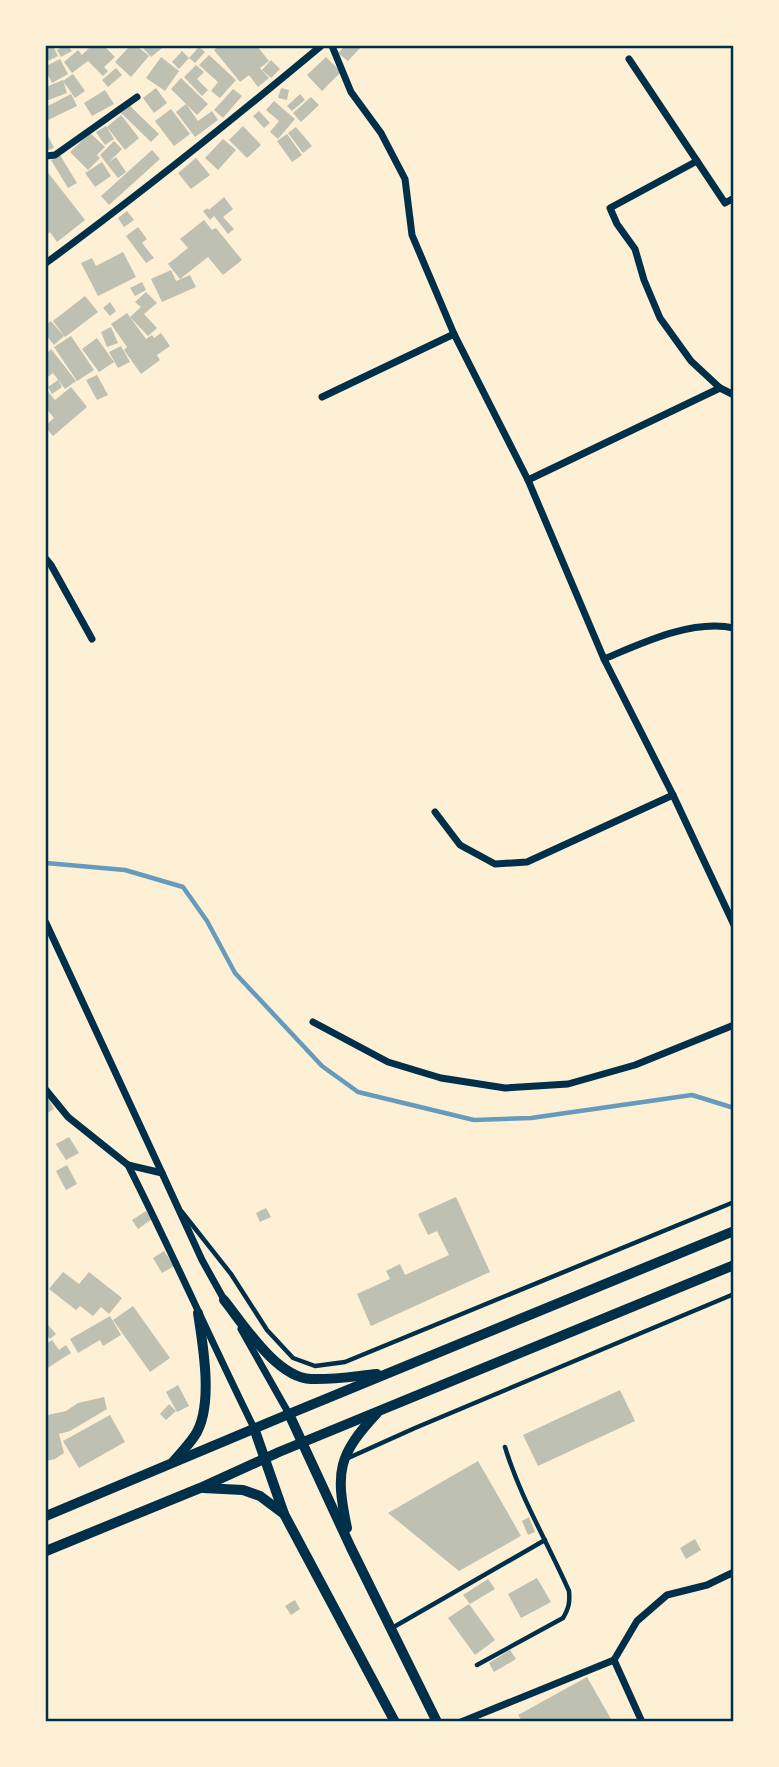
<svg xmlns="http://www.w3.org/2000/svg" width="779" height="1767" font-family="'Noto Sans',sans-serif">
<rect width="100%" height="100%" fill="#fdf0d5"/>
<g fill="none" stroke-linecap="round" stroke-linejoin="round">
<polyline stroke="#669bbc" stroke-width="4.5" points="46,863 125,870 183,887 207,921 235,973 322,1066 358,1092 474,1120 531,1118 692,1095 734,1108"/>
</g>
<g fill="#bec0b2">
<polygon points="46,46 53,46 58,56 46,62"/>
<polygon points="64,46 68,46 72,51 61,57 57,50"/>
<polygon points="88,46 104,46 115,57 104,67 108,71 103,76 88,61 72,73 64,62 78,50 82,55 90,47"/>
<polygon points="130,46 137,46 149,56 131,77 115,62"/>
<polygon points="141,46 160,46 162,48 151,57"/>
<polygon points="219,46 257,46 269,61 260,68 269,78 258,87 249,75 240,82 214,50"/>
<polygon points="345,46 362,46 348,61 338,53"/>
<polygon points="199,47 205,52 195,63 189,58"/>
<polygon points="182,51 189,58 179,69 172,62"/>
<polygon points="209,55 236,80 220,98 211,91 218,82 199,65"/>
<polygon points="161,57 179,71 165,91 146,78"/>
<polygon points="326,57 341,72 322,91 307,75"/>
<polygon points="60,59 68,74 52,83 46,71 46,66"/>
<polygon points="271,60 280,69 271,78 262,70"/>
<polygon points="196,65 204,72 197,79 208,90 202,96 184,77"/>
<polygon points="116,68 122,75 108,87 102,80"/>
<polygon points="73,74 85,91 75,98 63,81"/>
<polygon points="181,78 208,104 197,115 171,89"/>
<polygon points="63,80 67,93 46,101 46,87"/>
<polygon points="156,88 167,103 154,113 143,98"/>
<polygon points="281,88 289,90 287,100 278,98"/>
<polygon points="233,89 242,96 223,118 214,110"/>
<polygon points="105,90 114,104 92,116 84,103"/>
<polygon points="71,94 77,106 46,121 46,107"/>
<polygon points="300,94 305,100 292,111 287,106"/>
<polygon points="311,97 319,105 301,122 293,113"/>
<polygon points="274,101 295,119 278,139 270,132 279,121 266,110"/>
<polygon points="186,104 198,121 212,111 218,120 195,137 176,112"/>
<polygon points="129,105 159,134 151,142 121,113"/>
<polygon points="171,109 190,134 174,146 155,121"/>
<polygon points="259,111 270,123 264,128 253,116"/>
<polygon points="121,115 139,138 125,150 107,127"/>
<polygon points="106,126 114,139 105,145 96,132"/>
<polygon points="243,126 261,145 247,158 229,140"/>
<polygon points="296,127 312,146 303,153 288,133"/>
<polygon points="90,133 105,147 97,155 100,158 88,170 70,152"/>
<polygon points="287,134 302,155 292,162 277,141"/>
<polygon points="48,136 54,148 46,151 46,137"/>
<polygon points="223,139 236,150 218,170 205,158"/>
<polygon points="114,141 122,149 108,163 116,157 126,172 118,178 100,155"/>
<polygon points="152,150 160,159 109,205 101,196"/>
<polygon points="60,155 77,183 68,188 51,160"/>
<polygon points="196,158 210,175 191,189 178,173"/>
<polygon points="102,162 111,176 95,187 85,173"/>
<polygon points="46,170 85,220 57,242 50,232 46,236"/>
<polygon points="224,197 233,209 223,217 234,229 228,234 214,216 210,220 203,211 208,208 209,210"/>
<polygon points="127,211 134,220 124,227 118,218"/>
<polygon points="204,220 212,230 216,228 242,260 223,275 208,257 180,279 168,264 188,248 180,239"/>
<polygon points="138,227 147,239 142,243 154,258 146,263 126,236"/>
<polygon points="123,252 136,277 98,296 81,263 92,258 96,266"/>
<polygon points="171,270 176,281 190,275 196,287 162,302 151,279"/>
<polygon points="142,282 146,290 135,296 130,288"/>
<polygon points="146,292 157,303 144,314 157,328 148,336 130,317 141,307 135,302"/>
<polygon points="85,296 98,312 65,337 53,321"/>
<polygon points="110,302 116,311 110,316 103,308"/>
<polygon points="127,313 146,339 152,335 154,338 161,333 170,346 157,355 160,360 141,374 124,350 127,347 111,324"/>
<polygon points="51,321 64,336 54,345 46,335 46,325"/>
<polygon points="111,327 118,343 107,347 101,332"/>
<polygon points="71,336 94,370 77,381 54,347"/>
<polygon points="97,338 114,362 99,372 82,349"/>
<polygon points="121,346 130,362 118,368 109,352"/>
<polygon points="51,349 76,381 65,389 53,373 46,378 46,354"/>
<polygon points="97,375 108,395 97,400 86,380"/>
<polygon points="58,380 62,387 52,394 48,387"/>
<polygon points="71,387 87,407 53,436 46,428 46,425 54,418 46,408 46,389 55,400"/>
<polygon points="46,1094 54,1109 46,1114"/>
<polygon points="69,1137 79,1153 66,1160 56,1144"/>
<polygon points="67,1165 77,1184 66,1190 56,1171"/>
<polygon points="456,1197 490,1272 371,1326 357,1294 390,1279 386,1271 400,1264 405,1275 449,1255 437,1231 428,1235 418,1214"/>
<polygon points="266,1208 271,1217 260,1222 256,1213"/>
<polygon points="146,1211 152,1219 138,1229 132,1220"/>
<polygon points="164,1251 174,1266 162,1273 153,1258"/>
<polygon points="63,1272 79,1284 89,1272 122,1298 109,1314 101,1307 93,1316 80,1306 76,1310 49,1289"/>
<polygon points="133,1306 170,1358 150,1372 113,1320"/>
<polygon points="110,1316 121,1335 103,1346 100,1340 78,1353 70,1339"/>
<polygon points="48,1325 56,1334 50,1339 46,1334 46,1327"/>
<polygon points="52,1340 59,1350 66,1345 71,1353 46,1369 46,1344"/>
<polygon points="178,1385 189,1406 177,1412 166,1392"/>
<polygon points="620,1390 635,1421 538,1466 523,1435"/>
<polygon points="104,1397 107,1409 70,1431 59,1434 64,1453 55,1459 46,1461 46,1410 48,1415 66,1411 78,1403"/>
<polygon points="169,1404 176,1411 166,1420 160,1414"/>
<polygon points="110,1415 125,1442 79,1468 63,1441"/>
<polygon points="478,1461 521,1536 459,1571 388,1513"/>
<polygon points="529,1517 535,1532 528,1535 522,1521"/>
<polygon points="695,1539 701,1550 686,1559 680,1548"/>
<polygon points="537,1578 551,1602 521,1618 508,1594"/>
<polygon points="488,1579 495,1589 470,1604 463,1595"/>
<polygon points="295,1600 300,1609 291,1615 285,1606"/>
<polygon points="469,1604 495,1640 475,1655 448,1618"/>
<polygon points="510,1650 516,1659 494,1672 489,1663"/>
<polygon points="587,1677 611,1719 606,1721 522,1721 518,1715"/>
</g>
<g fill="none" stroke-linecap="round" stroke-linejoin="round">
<g stroke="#003049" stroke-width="4.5">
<polyline points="182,1212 231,1274 267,1330 293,1358 315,1366 345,1362 734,1202"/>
<polyline points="346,1459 415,1428 734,1294"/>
<polyline points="392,1628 545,1540"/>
<path d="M477 1665 563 1618C569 1608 570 1602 569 1591 548 1543 520 1497 505 1447"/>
</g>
<g stroke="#003049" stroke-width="7">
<polyline points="332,46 351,92 381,133 405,179 412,235 454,334 528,480 604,659 673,795 734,925"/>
<polyline points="629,59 697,161 610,208 617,224 635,249 644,280 660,318 691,361 720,388 734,395"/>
<polyline points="46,156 55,155 137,97"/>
<polyline points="697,161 725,203 734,198"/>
<path d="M46 263C140 194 231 121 321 46"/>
<polyline points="322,397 454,334"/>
<polyline points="528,480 720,388"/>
<polyline points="46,559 51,565 92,639"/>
<path d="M604 659C642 643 692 619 734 628"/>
<polyline points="435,812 460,845 495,864 527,862 673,795"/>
<polyline points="46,923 162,1173"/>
<polyline points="313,1022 388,1062 441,1078 505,1088 568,1084 635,1065 734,1025"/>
<polyline points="46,1090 68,1117 128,1165 162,1173 202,1260 226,1303"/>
<path d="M128 1165C172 1252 211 1341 254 1428"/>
<polyline points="241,1329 289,1414"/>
<polyline points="614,1660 642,1722"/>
<polyline points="461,1722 614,1660 637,1621 667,1595 707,1585 734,1572"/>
</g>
<g stroke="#003049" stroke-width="10">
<path d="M224 1300C244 1325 277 1378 311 1379 333 1380 356 1376 377 1374"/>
<polyline points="289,1414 351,1548 437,1722"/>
<polyline points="254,1428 284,1514 395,1722"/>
<path d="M173 1462C181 1452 191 1443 197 1432 213 1402 203 1346 198 1313"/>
<polyline points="203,1488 243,1490 260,1496 284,1514"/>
<polyline points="46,1516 289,1414 734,1231"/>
<path d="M347 1528C335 1471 338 1455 377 1413"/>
<polyline points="46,1551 200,1488 279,1452 734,1265"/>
</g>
</g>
<rect width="779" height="1767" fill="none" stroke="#fdf0d5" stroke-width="94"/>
<rect x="47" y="47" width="685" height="1673" fill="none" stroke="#003049" stroke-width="2.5"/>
</svg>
